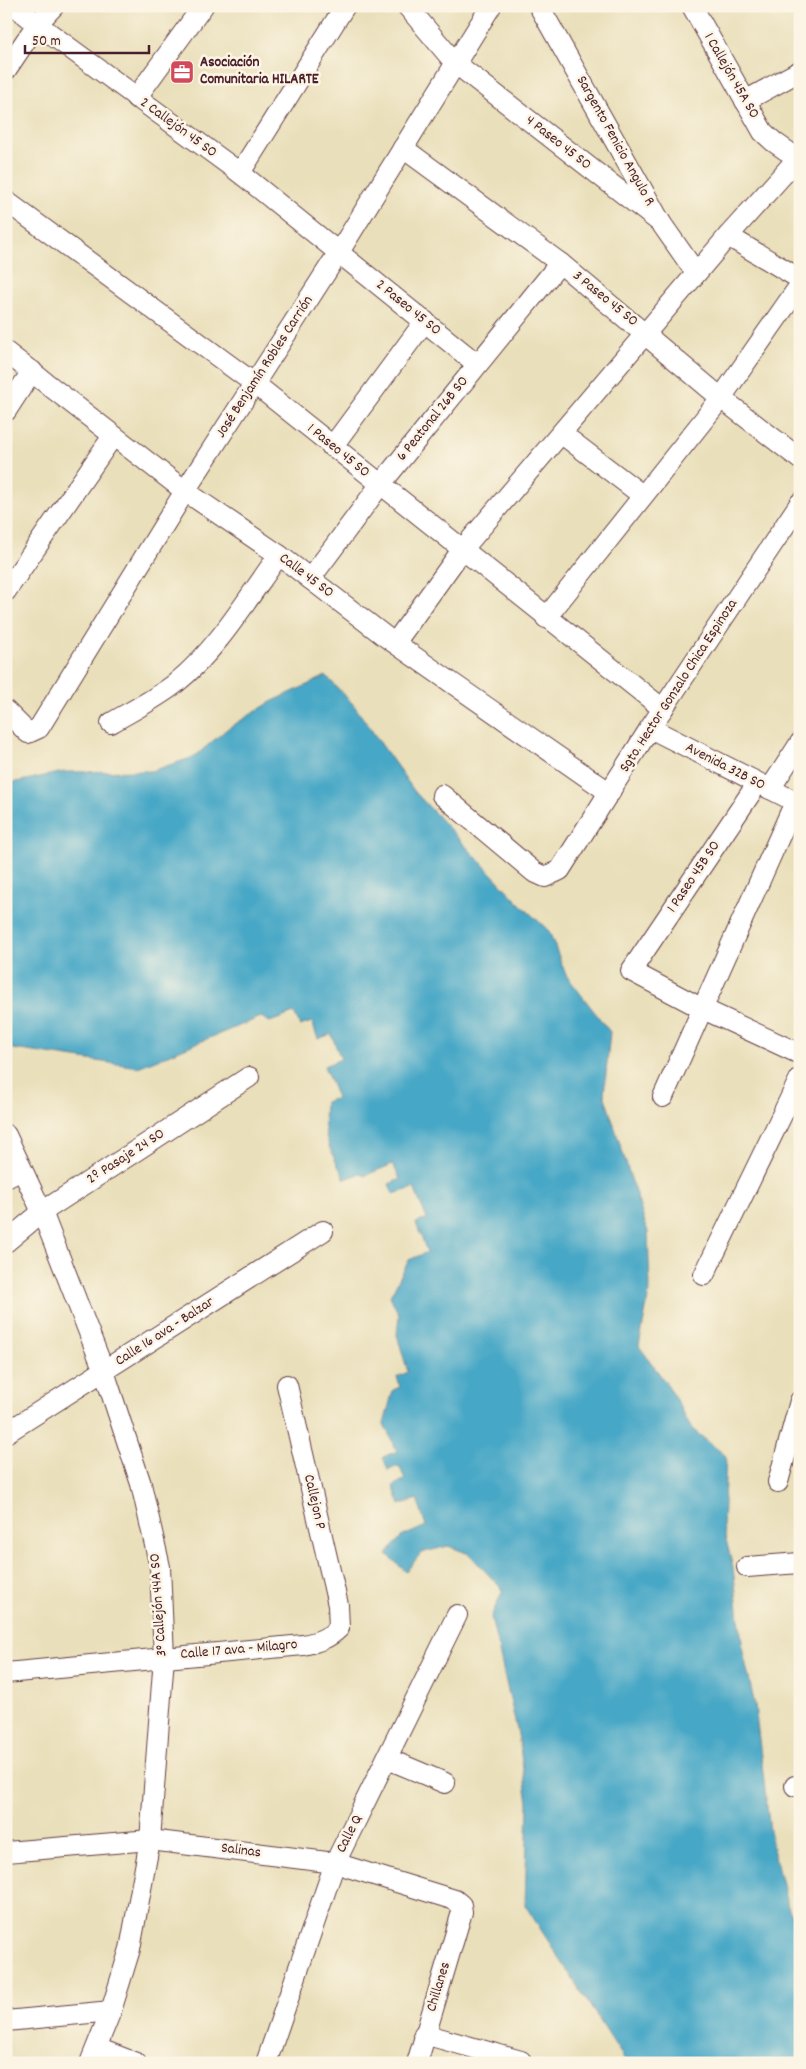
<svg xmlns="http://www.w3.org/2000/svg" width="806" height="2069" font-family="Dekko,sans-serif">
<rect width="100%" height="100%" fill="#fcf5e5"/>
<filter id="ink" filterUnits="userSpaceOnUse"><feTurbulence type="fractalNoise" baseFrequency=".02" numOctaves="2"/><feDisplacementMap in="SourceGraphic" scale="10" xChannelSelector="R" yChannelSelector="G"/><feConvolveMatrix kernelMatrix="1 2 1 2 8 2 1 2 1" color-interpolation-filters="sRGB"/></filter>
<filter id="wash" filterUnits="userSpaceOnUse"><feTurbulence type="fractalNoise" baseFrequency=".0096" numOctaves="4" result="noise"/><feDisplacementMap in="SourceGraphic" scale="20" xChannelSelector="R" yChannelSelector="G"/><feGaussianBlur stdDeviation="1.12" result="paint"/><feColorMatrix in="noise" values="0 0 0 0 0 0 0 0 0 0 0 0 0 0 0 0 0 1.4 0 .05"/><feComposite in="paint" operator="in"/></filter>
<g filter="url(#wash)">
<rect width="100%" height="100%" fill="#e9dfba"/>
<path fill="#47a7c6" stroke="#486378" d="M326 676 353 704 415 792 518 902 549 931 566 975 610 1032 604 1094 648 1232 650 1288 639 1346 669 1387 691 1428 726 1456 723 1527 733 1568 743 1651 755 1706 771 1840 787 1904 800 1937V2063H627L525 1905 528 1803 518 1734 491 1617 503 1590 469 1554 448 1546 421 1553 406 1572 387 1554 401 1537 426 1526 417 1499 400 1505 393 1486 405 1479 399 1466 388 1470 383 1457 397 1451 384 1424 393 1390 400 1387 397 1377 408 1372 397 1335 399 1315 390 1296 409 1260 427 1252 416 1223 427 1219 414 1188 393 1194 389 1184 400 1179 393 1164 364 1176 362 1173 345 1179C329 1149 322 1137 325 1102L337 1098 324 1066 341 1059 331 1034 318 1039 312 1022 300 1026 294 1013 270 1022 261 1017 138 1067 6 1048V784L64 772 151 771 194 757 227 729 271 702Z"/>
</g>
<g filter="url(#ink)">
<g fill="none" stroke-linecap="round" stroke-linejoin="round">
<defs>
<g id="minor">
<polyline points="15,6 37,24 240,173 477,364"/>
<polyline points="407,6 455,63 661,223"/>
<polyline points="539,6 661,223 696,273"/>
<polyline points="692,6 763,132 774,142 800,160"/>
<polyline points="6,70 37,24 54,6"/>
<polyline points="136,98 203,6"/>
<polyline points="745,101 800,71"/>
<polyline points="403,148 560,263 721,398 800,459"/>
<polyline points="240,173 345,6"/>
<polyline points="6,201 255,384 663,709"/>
<polyline points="728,236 800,279"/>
<polyline points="6,352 185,491 279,555 386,637 610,793"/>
<polyline points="6,411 32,371"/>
<polyline points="562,434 642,495"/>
<polyline points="332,447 425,321"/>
<polyline points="310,579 380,485 560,263"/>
<polyline points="6,591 113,436"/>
<polyline points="546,618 721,398 800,285"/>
<polyline points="395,643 462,550 728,236 797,159"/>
<polyline points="6,711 28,733 39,728 185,491 339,252 491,6"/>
<path d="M111 723C133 710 156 699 176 683 218 649 247 599 279 555"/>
<polyline points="650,728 800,804"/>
<polyline points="757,784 631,971 701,1008 800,1054"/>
<polyline points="770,789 800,743"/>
<polyline points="442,795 534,872 545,877 560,870 650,728 800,503"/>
<polyline points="663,1097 795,802"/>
<polyline points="6,1135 42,1212 104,1371 141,1484 160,1567 164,1657 150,1840 130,1949 111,2011 90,2063"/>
<polyline points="6,1178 22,1170"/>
<polyline points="6,1242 42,1212 249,1077"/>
<polyline points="704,1275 800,1078"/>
<polyline points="6,1433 323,1231"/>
<polyline points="778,1482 800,1401"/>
<polyline points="747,1567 800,1563"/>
<path d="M6 1673 303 1645C317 1642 328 1639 339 1628L338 1605 287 1385"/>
<polyline points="388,1759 445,1783"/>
<polyline points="795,1786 800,1786"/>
<polyline points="6,1852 150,1840 335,1863 455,1900 461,1905 462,1912 417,2063"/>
<polyline points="6,2021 111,2011"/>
<polyline points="424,2034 521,2061"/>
<polyline points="97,2048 136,2063"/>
<polyline points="266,2063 335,1863 457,1615"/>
</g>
</defs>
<use href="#minor" stroke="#623c40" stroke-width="22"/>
<use href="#minor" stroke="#fff" stroke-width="20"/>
</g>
</g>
<defs>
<symbol id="office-square" viewBox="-11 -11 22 22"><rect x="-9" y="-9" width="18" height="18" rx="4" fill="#d1495b" stroke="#fcf5e5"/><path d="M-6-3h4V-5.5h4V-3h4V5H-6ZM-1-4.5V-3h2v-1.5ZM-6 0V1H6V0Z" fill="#fff"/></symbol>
</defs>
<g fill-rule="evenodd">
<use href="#office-square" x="168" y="58" width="28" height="28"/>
</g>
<g text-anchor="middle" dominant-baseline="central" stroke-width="5" stroke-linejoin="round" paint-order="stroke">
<g font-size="15" font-weight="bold" fill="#4a1f2b" stroke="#fcf5e5" text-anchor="start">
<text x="200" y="63">Asociación<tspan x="200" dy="17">Comunitaria HILARTE</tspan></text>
</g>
<g font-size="15" fill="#4a1f2b" stroke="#fcf5e5">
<text transform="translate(731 76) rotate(60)">1 Callejón 45A SO</text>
<text transform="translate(178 128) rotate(36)">2 Callejón 45 SO</text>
<text transform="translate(615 141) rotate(61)">Sargento Fenicio Angulo R</text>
<text transform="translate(558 143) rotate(38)">4 Paseo 45 SO</text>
<text transform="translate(605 299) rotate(39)">3 Paseo 45 SO</text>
<text transform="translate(408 308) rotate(39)">2 Paseo 45 SO</text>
<text transform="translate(265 367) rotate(-57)">José Benjamín Robles Carrión</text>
<text transform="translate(433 419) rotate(-51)">6 Peatonal 26B SO</text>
<text transform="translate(338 451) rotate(39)">1 Paseo 45 SO</text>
<text transform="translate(306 576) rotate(37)">Calle 45 SO</text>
<text transform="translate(679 686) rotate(-57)">Sgto. Hector Gonzalo Chica Espinoza</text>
<text transform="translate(725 767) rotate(27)">Avenida 32B SO</text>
<text transform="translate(694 877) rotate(-56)">1 Paseo 45B SO</text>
<text transform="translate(126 1157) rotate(-33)">2º Pasaje 24 SO</text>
<text transform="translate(165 1332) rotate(-33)">Calle 16 ava - Balzar</text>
<text transform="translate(314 1502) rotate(77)">Callejon P</text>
<text transform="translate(159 1605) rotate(-94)">3° Callejón 44A SO</text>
<text transform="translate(239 1650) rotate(-5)">Calle 17 ava - Milagro</text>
<text transform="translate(350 1834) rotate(-63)">Calle Q</text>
<text transform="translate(241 1851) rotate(7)">Salinas</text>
<text transform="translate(439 1987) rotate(-73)">Chillanes</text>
</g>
</g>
<rect width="806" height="2069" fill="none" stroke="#fcf5e5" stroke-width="25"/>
<path d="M25 45v8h124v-8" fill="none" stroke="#4a1f2b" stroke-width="2.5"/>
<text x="32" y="45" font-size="15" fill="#4a1f2b" stroke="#fcf5e5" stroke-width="4" paint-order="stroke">50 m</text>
</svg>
